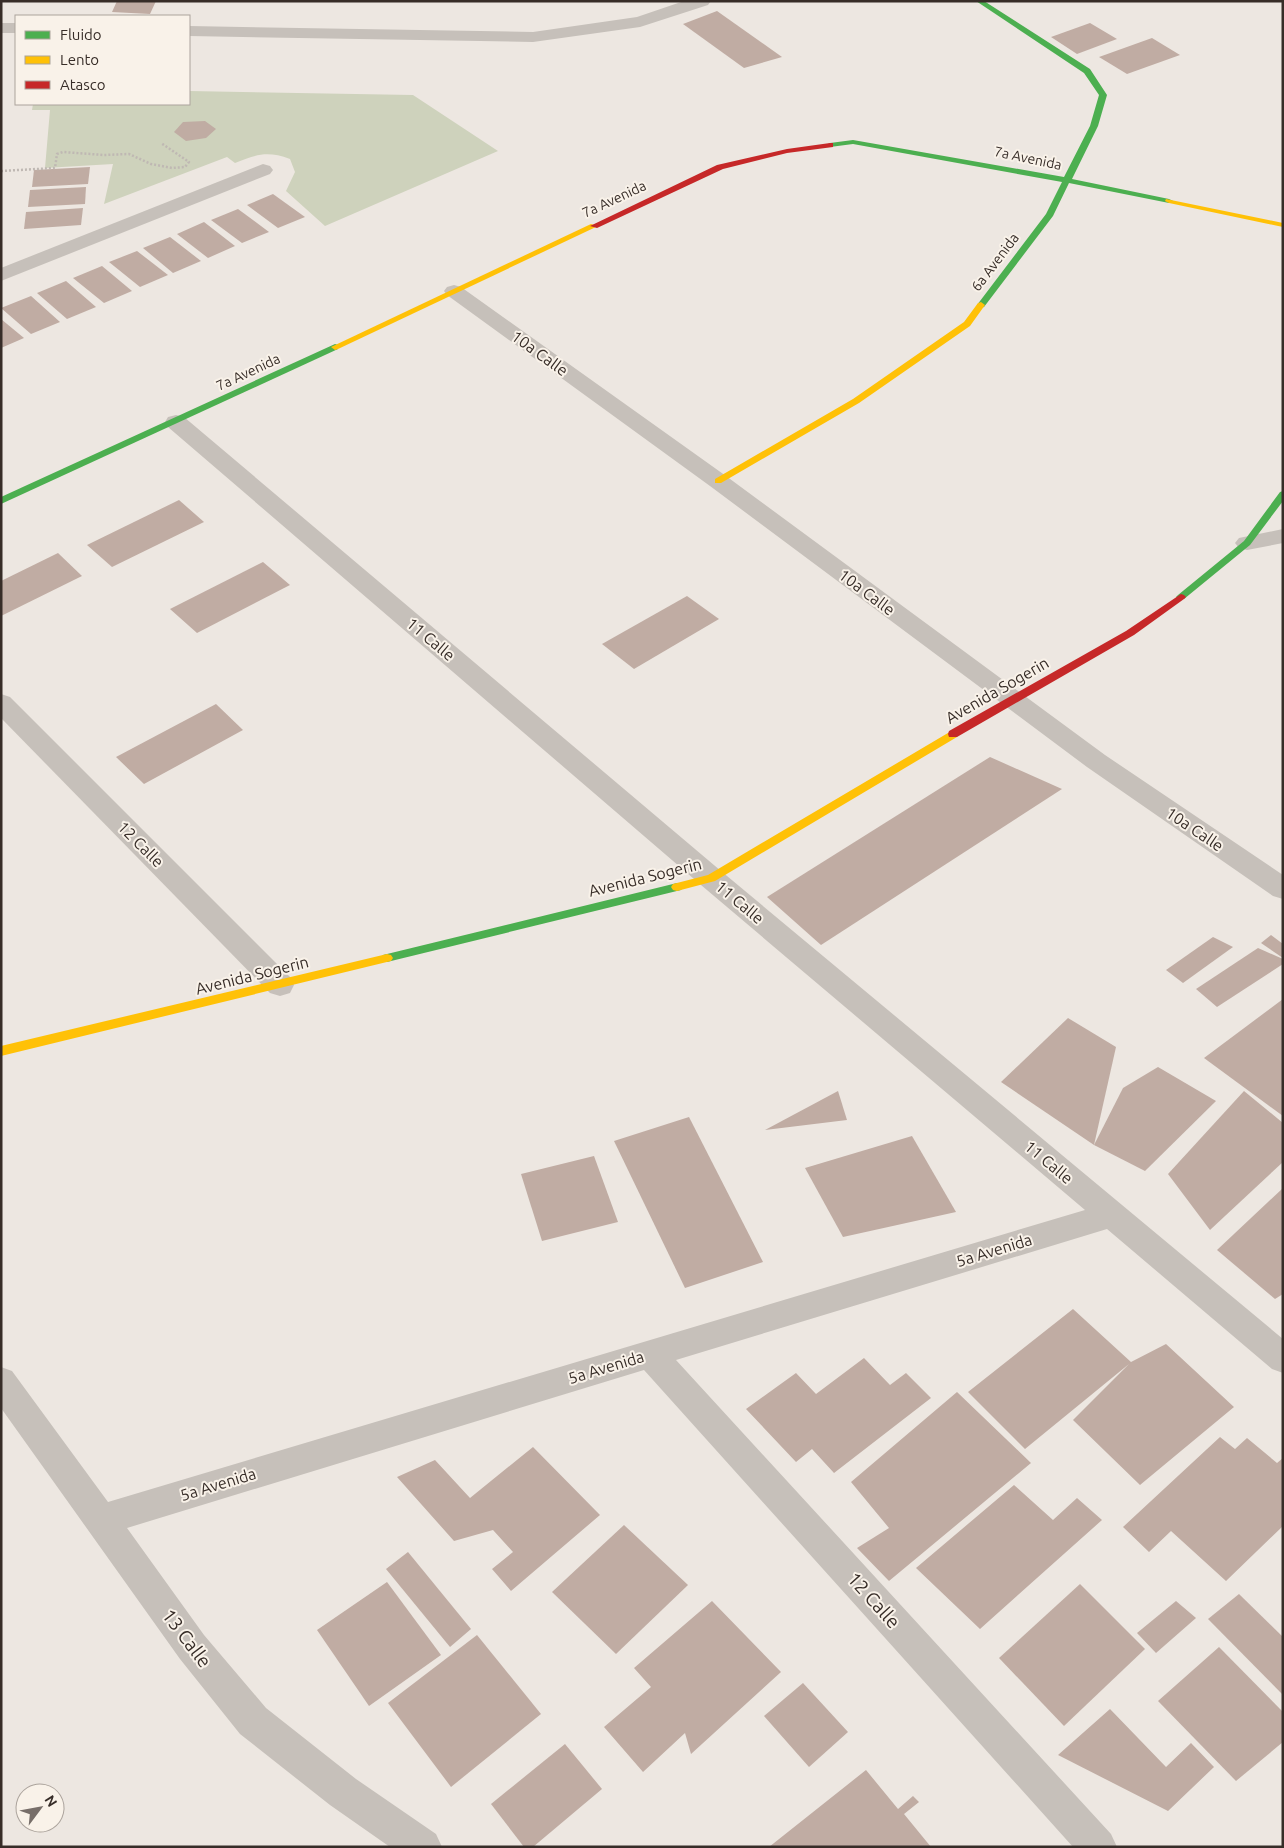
<svg xmlns="http://www.w3.org/2000/svg" width="1284" height="1848" font-family="Ubuntu,sans-serif">
<rect width="100%" height="100%" fill="#ede7e1"/>
<path fill="#ced2bc" d="M189 91 413 95 498 151 325 226 286 191 295 172 290 159C268 151 257 154 235 163L227 157 104 204 113 164 45 168 50 110H32L33 104H189Z"/>
<g fill="#c0aca3">
<polygon points="117,1 156,1 150,14 112,12"/>
<polygon points="717,11 782,57 744,68 683,24"/>
<polygon points="1090,23 1117,39 1077,54 1051,37"/>
<polygon points="1152,38 1180,55 1127,74 1099,57"/>
<polygon points="205,121 216,129 206,138 186,141 174,132 183,122"/>
<polygon points="90,167 88,184 32,187 34,170"/>
<polygon points="86,187 85,204 28,207 30,190"/>
<polygon points="273,194 305,217 278,228 247,205"/>
<polygon points="83,208 81,225 24,229 26,212"/>
<polygon points="238,209 269,232 242,243 211,220"/>
<polygon points="204,222 235,246 208,258 177,234"/>
<polygon points="170,237 201,261 173,273 143,248"/>
<polygon points="137,251 168,275 140,287 109,262"/>
<polygon points="102,266 132,291 104,303 73,278"/>
<polygon points="66,281 96,307 67,319 37,293"/>
<polygon points="31,296 60,322 31,334 1,308"/>
<polygon points="1,319 24,338 1,348"/>
<polygon points="179,500 204,522 112,567 87,545"/>
<polygon points="58,553 82,576 1,616 1,581"/>
<polygon points="263,562 290,585 197,633 170,609"/>
<polygon points="687,596 719,619 634,669 602,644"/>
<polygon points="216,704 243,730 144,784 116,757"/>
<polygon points="990,757 1062,789 821,945 767,897"/>
<polygon points="1271,935 1283,944 1283,958 1261,943"/>
<polygon points="1213,937 1233,947 1183,983 1166,970"/>
<polygon points="1258,948 1283,959 1283,964 1217,1007 1196,989"/>
<polygon points="1283,999 1283,1116 1204,1058"/>
<polygon points="1068,1018 1116,1047 1094,1145 1001,1082"/>
<polygon points="1158,1067 1216,1101 1145,1171 1094,1145 1123,1088"/>
<polygon points="838,1091 847,1120 765,1130"/>
<polygon points="1244,1091 1283,1123 1283,1162 1210,1230 1168,1174"/>
<polygon points="689,1117 763,1262 685,1288 614,1141"/>
<polygon points="912,1136 956,1212 843,1237 805,1168"/>
<polygon points="594,1156 618,1222 542,1241 521,1174"/>
<polygon points="1283,1188 1283,1294 1275,1299 1217,1250"/>
<polygon points="1073,1309 1131,1362 1166,1344 1234,1407 1140,1485 1073,1420 1129,1364 1025,1449 968,1392"/>
<polygon points="864,1358 890,1385 906,1373 931,1398 834,1473 812,1449 796,1462 746,1409 796,1373 816,1394"/>
<polygon points="957,1392 1031,1463 889,1581 857,1548 889,1528 851,1482"/>
<polygon points="1220,1437 1235,1449 1247,1438 1277,1463 1283,1458 1283,1526 1226,1581 1171,1531 1149,1552 1123,1527"/>
<polygon points="533,1447 600,1515 511,1591 492,1569 513,1552 493,1530 454,1541 397,1477 435,1460 470,1498"/>
<polygon points="1014,1485 1053,1520 1077,1498 1102,1520 980,1629 916,1568"/>
<polygon points="624,1525 688,1585 616,1654 552,1592"/>
<polygon points="408,1552 471,1629 450,1647 386,1569"/>
<polygon points="387,1582 441,1655 369,1706 317,1630"/>
<polygon points="1080,1584 1145,1649 1064,1726 999,1658"/>
<polygon points="1239,1594 1283,1637 1283,1695 1208,1619"/>
<polygon points="712,1601 781,1672 691,1754 685,1733 643,1772 604,1727 651,1687 634,1668"/>
<polygon points="1176,1601 1196,1618 1156,1653 1137,1633"/>
<polygon points="477,1635 541,1714 451,1787 388,1703"/>
<polygon points="1219,1647 1283,1712 1283,1742 1236,1781 1158,1701"/>
<polygon points="803,1683 848,1732 809,1767 764,1716"/>
<polygon points="1110,1709 1166,1767 1191,1743 1214,1767 1168,1811 1058,1755"/>
<polygon points="565,1744 602,1789 533,1847 524,1847 491,1804"/>
<polygon points="866,1770 898,1809 913,1796 919,1802 904,1814 931,1847 769,1847"/>
</g>
<g fill="none" stroke-linecap="round" stroke-linejoin="round">
<polyline stroke="#bfb8b3" stroke-width="2.5" stroke-dasharray="2 2" stroke-linecap="butt" points="1,171 55,168 57,154 63,152 104,155 129,154 151,164 172,168 185,167 189,162 161,143"/>
<g fill="#c6c0ba" fill-rule="evenodd">
<polygon points="684,1 711,1 708,5 640,27 533,42 189,36 189,26 533,32 637,17"/>
<rect x="1" y="23" width="15" height="10"/>
<polygon points="263,164 270,166 273,170 270,174 1,281 1,268"/>
<polygon points="454,285 461,287 726,476 1105,755 1283,875 1283,899 1273,896 1087,767 710,486 447,295 444,291 447,287"/>
<polygon points="176,415 184,417 721,871 1283,1339 1283,1373 1272,1369 1107,1229 676,1360 1111,1834 1117,1847 1073,1847 644,1370 127,1528 204,1635 266,1708 356,1779 436,1834 442,1847 390,1847 330,1805 240,1734 180,1659 1,1408 1,1367 12,1371 108,1502 1085,1210 701,885 168,427 165,422 168,417"/>
<polygon points="1283,529 1283,543 1247,550 1239,548 1235,543 1239,538"/>
<polygon points="1,694 10,697 290,977 294,985 290,993 280,996 270,993 1,718"/>
</g>
<g fill="#4caf50" fill-rule="evenodd">
<polygon points="976,1 984,1 1090,69 1107,95 1098,126 1072,179 1169,199 1173,201 1169,203 1069,183 1053,216 984,307 981,308 977,305 1046,214 1062,182 853,144 830,147 826,145 830,143 853,140 1064,177 1090,126 1099,95 1084,73"/>
<polygon points="335,344 338,345 338,349 1,504 1,497"/>
<polygon points="1283,491 1283,501 1250,545 1184,599 1178,599 1176,597 1178,595 1244,541 1280,492"/>
<polygon points="677,883 683,887 681,890 387,962 383,961 381,958 383,955 387,954"/>
</g>
<g fill="#ffc107" fill-rule="evenodd">
<polygon points="1166,199 1283,223 1283,227 1169,203 1165,201"/>
<polygon points="591,224 598,226 338,349 335,350 331,347"/>
<polygon points="981,302 985,305 970,326 859,403 721,483 715,483 715,479 853,399 964,322 978,303"/>
<polygon points="953,730 957,731 958,734 957,737 715,881 677,891 673,890 671,887 673,884 708,875"/>
<polygon points="387,954 391,955 393,958 391,961 1,1056 1,1046"/>
</g>
<g fill="#c62828" fill-rule="evenodd">
<polygon points="830,143 833,143 833,147 787,153 723,169 597,228 590,226 717,165 787,149"/>
<polygon points="1181,594 1184,595 1186,597 1184,599 1134,635 957,737 949,737 948,734 949,731 1126,631"/>
</g>
</g>
<g text-anchor="middle" dominant-baseline="central" stroke-width="4" stroke-linejoin="round" paint-order="stroke">
<g font-size="14" fill="#372d28" stroke="#f9f2e9">
<text transform="translate(1028 158) rotate(12)">7a Avenida</text>
<text transform="translate(614 199) rotate(-25)">7a Avenida</text>
<text transform="translate(995 262) rotate(-53)">6a Avenida</text>
<text transform="translate(248 372) rotate(-25)">7a Avenida</text>
</g>
<g font-size="16" fill="#372d28" stroke="#f9f2e9">
<text transform="translate(540 353) rotate(36)">10a Calle</text>
<text transform="translate(867 592) rotate(37)">10a Calle</text>
<text transform="translate(431 639) rotate(40)">11 Calle</text>
<text transform="translate(997 690) rotate(-30)">Avenida Sogerin</text>
<text transform="translate(1195 829) rotate(34)">10a Calle</text>
<text transform="translate(141 844) rotate(45)">12 Calle</text>
<text transform="translate(645 877) rotate(-14)">Avenida Sogerin</text>
<text transform="translate(740 902) rotate(40)">11 Calle</text>
<text transform="translate(252 975) rotate(-14)">Avenida Sogerin</text>
<text transform="translate(1049 1162) rotate(40)">11 Calle</text>
<text transform="translate(994 1250) rotate(-17)">5a Avenida</text>
<text transform="translate(606 1367) rotate(-17)">5a Avenida</text>
<text transform="translate(218 1484) rotate(-17)">5a Avenida</text>
</g>
<g font-size="19" fill="#372d28" stroke="#f9f2e9">
<text transform="translate(874 1600) rotate(48)">12 Calle</text>
<text transform="translate(187 1638) rotate(53)">13 Calle</text>
</g>
</g>
<rect width="1284" height="1848" fill="none" stroke="#372d28" stroke-width="5"/>
<rect x="15" y="15" width="175" height="90" fill="#f9f2e9" stroke="#aba39c"/>
<rect x="25" y="31" width="25" height="8" fill="#4caf50" stroke="#aba39c"/>
<text x="60" y="40" font-size="15" fill="#372d28">Fluido</text>
<rect x="25" y="56" width="25" height="8" fill="#ffc107" stroke="#aba39c"/>
<text x="60" y="65" font-size="15" fill="#372d28">Lento</text>
<rect x="25" y="81" width="25" height="8" fill="#c62828" stroke="#aba39c"/>
<text x="60" y="90" font-size="15" fill="#372d28">Atasco</text>
<g transform="translate(40 1808) rotate(58)"><circle r="24" fill="#f9f2e9" stroke="#aba39c"/>
<path d="M0-4L9 19L0 12L-9 19Z" fill="#776e69"/>
<text y="-8" font-size="14" font-weight="bold" text-anchor="middle" fill="#372d28">N</text>
</g>
</svg>
